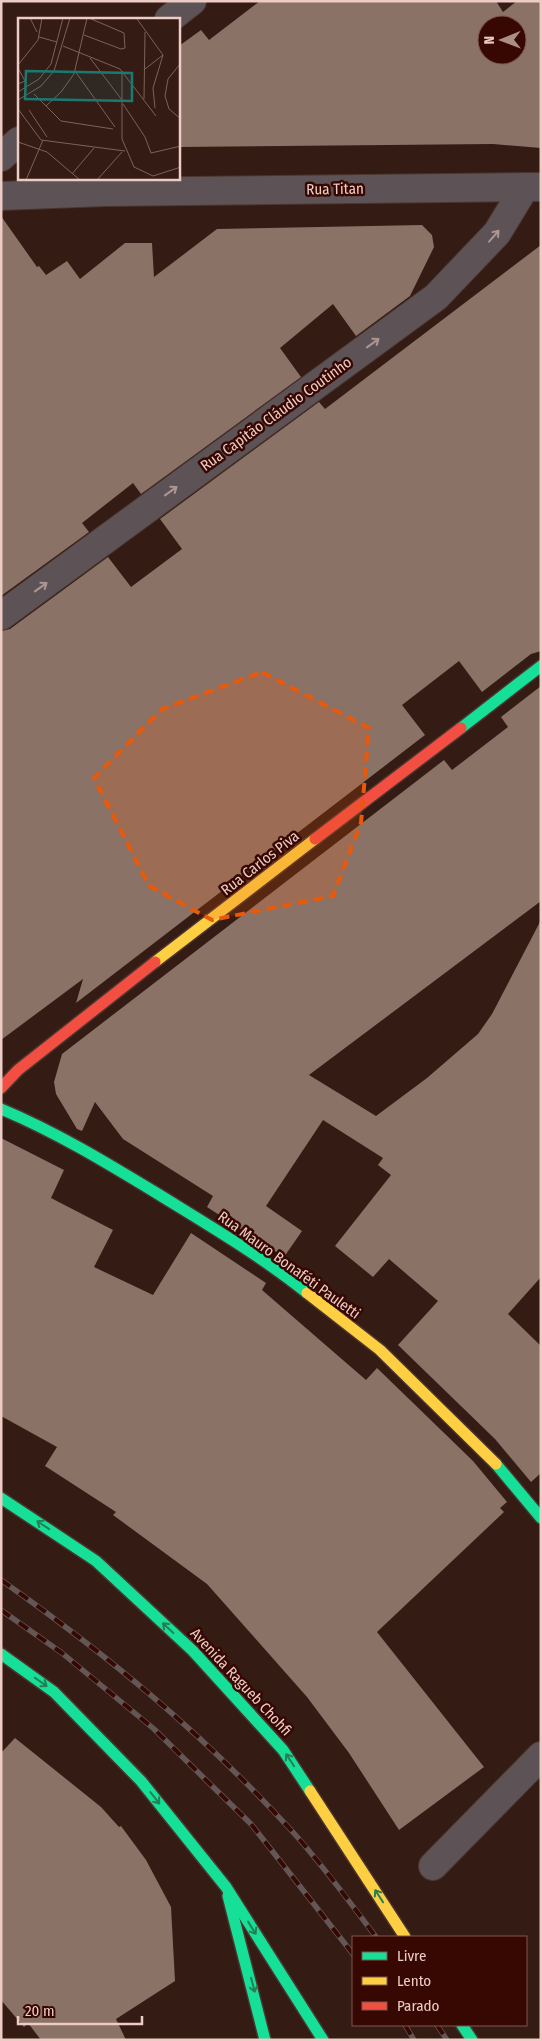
<svg xmlns="http://www.w3.org/2000/svg" width="542" height="2041" font-family="'Fira Sans Condensed',sans-serif">
<rect width="100%" height="100%" fill="#341b14"/>
<g fill="#8a7267" fill-rule="evenodd">
<path d="M260 1H496L503 12 517 1H541V148L493 144 179 147V46L201 30 209 40ZM487 25H517V55H487Z"/>
<polygon points="1,216 37,267 39,266 46,275 67,261 80,279 125,243 152,243 154,277 217,229 422,225 432,235 434,247 410,296 356,336 333,304 280,348 301,377 141,494 133,483 82,523 89,532 1,596"/>
<polygon points="541,245 541,651 531,654 482,692 459,661 402,705 425,735 76,1003 83,979 1,1040 1,631 10,629 108,557 131,587 182,549 160,519 319,402 325,409"/>
<polygon points="541,686 541,901 309,1075 376,1116 427,1078 478,1034 492,1014 541,920 541,1277 508,1314 541,1346 541,1473 531,1482 495,1439 398,1345 438,1301 389,1259 373,1277 335,1246 391,1175 378,1165 383,1158 323,1120 266,1206 302,1231 284,1257 207,1207 213,1196 123,1139 95,1102 82,1131 77,1129 56,1094 54,1082 62,1054 444,760 452,770 508,727 501,717"/>
<polygon points="1,1138 64,1170 51,1198 113,1230 94,1267 153,1295 191,1233 266,1283 262,1290 366,1380 377,1368 473,1461 507,1502 500,1508 504,1512 377,1632 484,1767 399,1830 349,1753 307,1697 207,1584 113,1515 116,1512 45,1466 57,1447 1,1416"/>
<polygon points="15,1738 101,1807 119,1827 121,1826 146,1860 171,1907 175,1981 116,2019 126,2040 41,2040 28,2023 24,2027 1,2000 1,1753"/>
</g>
<g fill="none" stroke-linecap="round" stroke-linejoin="round">
<defs>
<g id="street">
<polyline points="169,19 192,1"/>
<polyline points="1,157 19,141"/>
<polyline points="1,196 105,192 539,187"/>
<polyline points="1,616 436,297 497,233 525,187"/>
<polyline points="433,1866 541,1756"/>
</g>
<g id="fast">
<polyline points="461,728 541,666"/>
<path d="M1 1109C56 1132 107 1163 158 1194 208 1225 261 1256 307 1293"/>
<polyline points="496,1464 541,1518"/>
<polyline points="1,1498 96,1561 193,1651 283,1750 310,1791"/>
<polyline points="1,1654 54,1692 141,1781 226,1887 323,2040"/>
<polyline points="228,1896 265,2040"/>
<polyline points="462,2025 472,2040"/>
</g>
<g id="slow">
<polyline points="155,962 315,839"/>
<polyline points="307,1293 380,1350 496,1464"/>
<polyline points="310,1791 405,1937"/>
</g>
<g id="jam">
<polyline points="315,839 461,728"/>
<polyline points="1,1088 18,1070 155,962"/>
</g>
</defs>
<use href="#street" stroke="#4b362f" stroke-width="30"/>
<use href="#fast" stroke="#4b362f" stroke-width="14"/>
<use href="#slow" stroke="#4b362f" stroke-width="14"/>
<use href="#jam" stroke="#4b362f" stroke-width="14"/>
<use href="#street" stroke="#5d5356" stroke-width="28"/>
<use href="#fast" stroke="#16e098" stroke-width="11"/>
<use href="#slow" stroke="#ffcf43" stroke-width="11"/>
<use href="#jam" stroke="#f24e42" stroke-width="11"/>
<defs>
<g id="rail">
<path d="M1 1580C109 1656 202 1733 291 1830 322 1864 349 1901 376 1937"/>
<polyline points="1,1610 62,1653 154,1729 210,1784 251,1824 353,1954"/>
<polyline points="405,2025 414,2040"/>
<polyline points="437,2025 447,2040"/>
</g>
</defs>
<use href="#rail" stroke="#635655" stroke-width="5.5"/>
<use href="#rail" stroke="#360801" stroke-width="4" stroke-dasharray="11" stroke-linecap="butt"/>
</g>
<defs><path id="oneway-shaft" d="M-6 0H5M1.5-3L5.5 0L1.5 3" fill="none" stroke-width="1.6" stroke-linecap="round" stroke-linejoin="round" transform="scale(1.25)"/></defs>
<g stroke="#ac9692">
<use href="#oneway-shaft" transform="translate(494 236) rotate(-49)"/>
<use href="#oneway-shaft" transform="translate(373 343) rotate(-36)"/>
<use href="#oneway-shaft" transform="translate(171 491) rotate(-36)"/>
<use href="#oneway-shaft" transform="translate(41 587) rotate(-36)"/>
</g>
<g stroke="#247f54">
<use href="#oneway-shaft" transform="translate(43 1525) rotate(-146)"/>
<use href="#oneway-shaft" transform="translate(168 1628) rotate(-137)"/>
<use href="#oneway-shaft" transform="translate(41 1682) rotate(35)"/>
<use href="#oneway-shaft" transform="translate(290 1760) rotate(-123)"/>
<use href="#oneway-shaft" transform="translate(155 1798) rotate(52)"/>
<use href="#oneway-shaft" transform="translate(379 1896) rotate(-123)"/>
<use href="#oneway-shaft" transform="translate(252 1928) rotate(58)"/>
<use href="#oneway-shaft" transform="translate(253 1985) rotate(75)"/>
</g>
<path fill="#e8590c" fill-opacity="0.2" stroke="#e8590c" stroke-width="4" stroke-dasharray="10 6" stroke-linejoin="round" d="M262 672 369 728 361 823 333 896 212 920 149 886 94 778 162 709Z"/>
<g text-anchor="middle" dominant-baseline="central" stroke-width="5" stroke-linejoin="round" paint-order="stroke">
<g font-size="15" fill="#ecccc4" stroke="#360801">
<text transform="translate(335 189) rotate(-1)">Rua Titan</text>
<text transform="translate(276 414) rotate(-36)">Rua Capitão Cláudio Coutinho</text>
<text transform="translate(260 863) rotate(-38)">Rua Carlos Piva</text>
<text transform="translate(289 1265) rotate(36)">Rua Mauro Bonaféti Pauletti</text>
<text transform="translate(241 1682) rotate(47)">Avenida Ragueb Chohfi</text>
</g>
</g>
<g transform="translate(18 18)">
<rect width="162" height="162" fill="#341b14"/>
<path fill="none" stroke="#7e625a" stroke-width="1" d="M12 0 19 14M119 1 145 37 127 51M66 17 103 31 107 30 106 15 71 0M21 19 39 24M45 28 102 51 138 98M72 40 104 82M162 46 150 61 147 78 151 91 163 101M0 47 20 22 24 0M0 50 7 63 0 66M57 53 97 109M104 53V121L116 149 135 158 163 149M0 74 21 61 33 46 45 0M16 76 43 103 95 111M126 81 127 14M0 82 23 68 36 53 52 0M105 86 127 119 133 135 163 128M28 88 43 74 56 56 69 0M137 90 135 70 145 37M0 91 23 122 107 133M11 92 29 119M0 124 29 134 62 162M54 156 76 130M8 162 25 122M79 162 104 134"/>
<path fill="#1a7a72" fill-opacity="0.15" stroke="#1a7a72" stroke-width="2.5" d="M8 53 114 55V83L7 81Z"/>
<rect width="162" height="162" fill="none" stroke="#ecccc4" stroke-width="2.5"/>
</g>
<rect width="542" height="2041" fill="none" stroke="#ecccc4" stroke-width="5"/>
<rect x="352" y="1936" width="175" height="90" fill="#360801" stroke="#7f564f"/>
<rect x="362" y="1952" width="25" height="8" fill="#16e098" stroke="#7f564f"/>
<text x="397" y="1961" font-size="15" fill="#ecccc4">Livre</text>
<rect x="362" y="1977" width="25" height="8" fill="#ffcf43" stroke="#7f564f"/>
<text x="397" y="1986" font-size="15" fill="#ecccc4">Lento</text>
<rect x="362" y="2002" width="25" height="8" fill="#f24e42" stroke="#7f564f"/>
<text x="397" y="2011" font-size="15" fill="#ecccc4">Parado</text>
<g transform="translate(502 40) rotate(269)"><circle r="24" fill="#360801" stroke="#7f564f"/>
<path d="M0-4L9 19L0 12L-9 19Z" fill="#ac8e86"/>
<text y="-8" font-size="14" font-weight="bold" text-anchor="middle" fill="#ecccc4">N</text>
</g>
<path d="M18 2016v8h124v-8" fill="none" stroke="#ecccc4" stroke-width="2.5"/>
<text x="25" y="2016" font-size="15" fill="#ecccc4" stroke="#360801" stroke-width="4" paint-order="stroke">20 m</text>
</svg>
